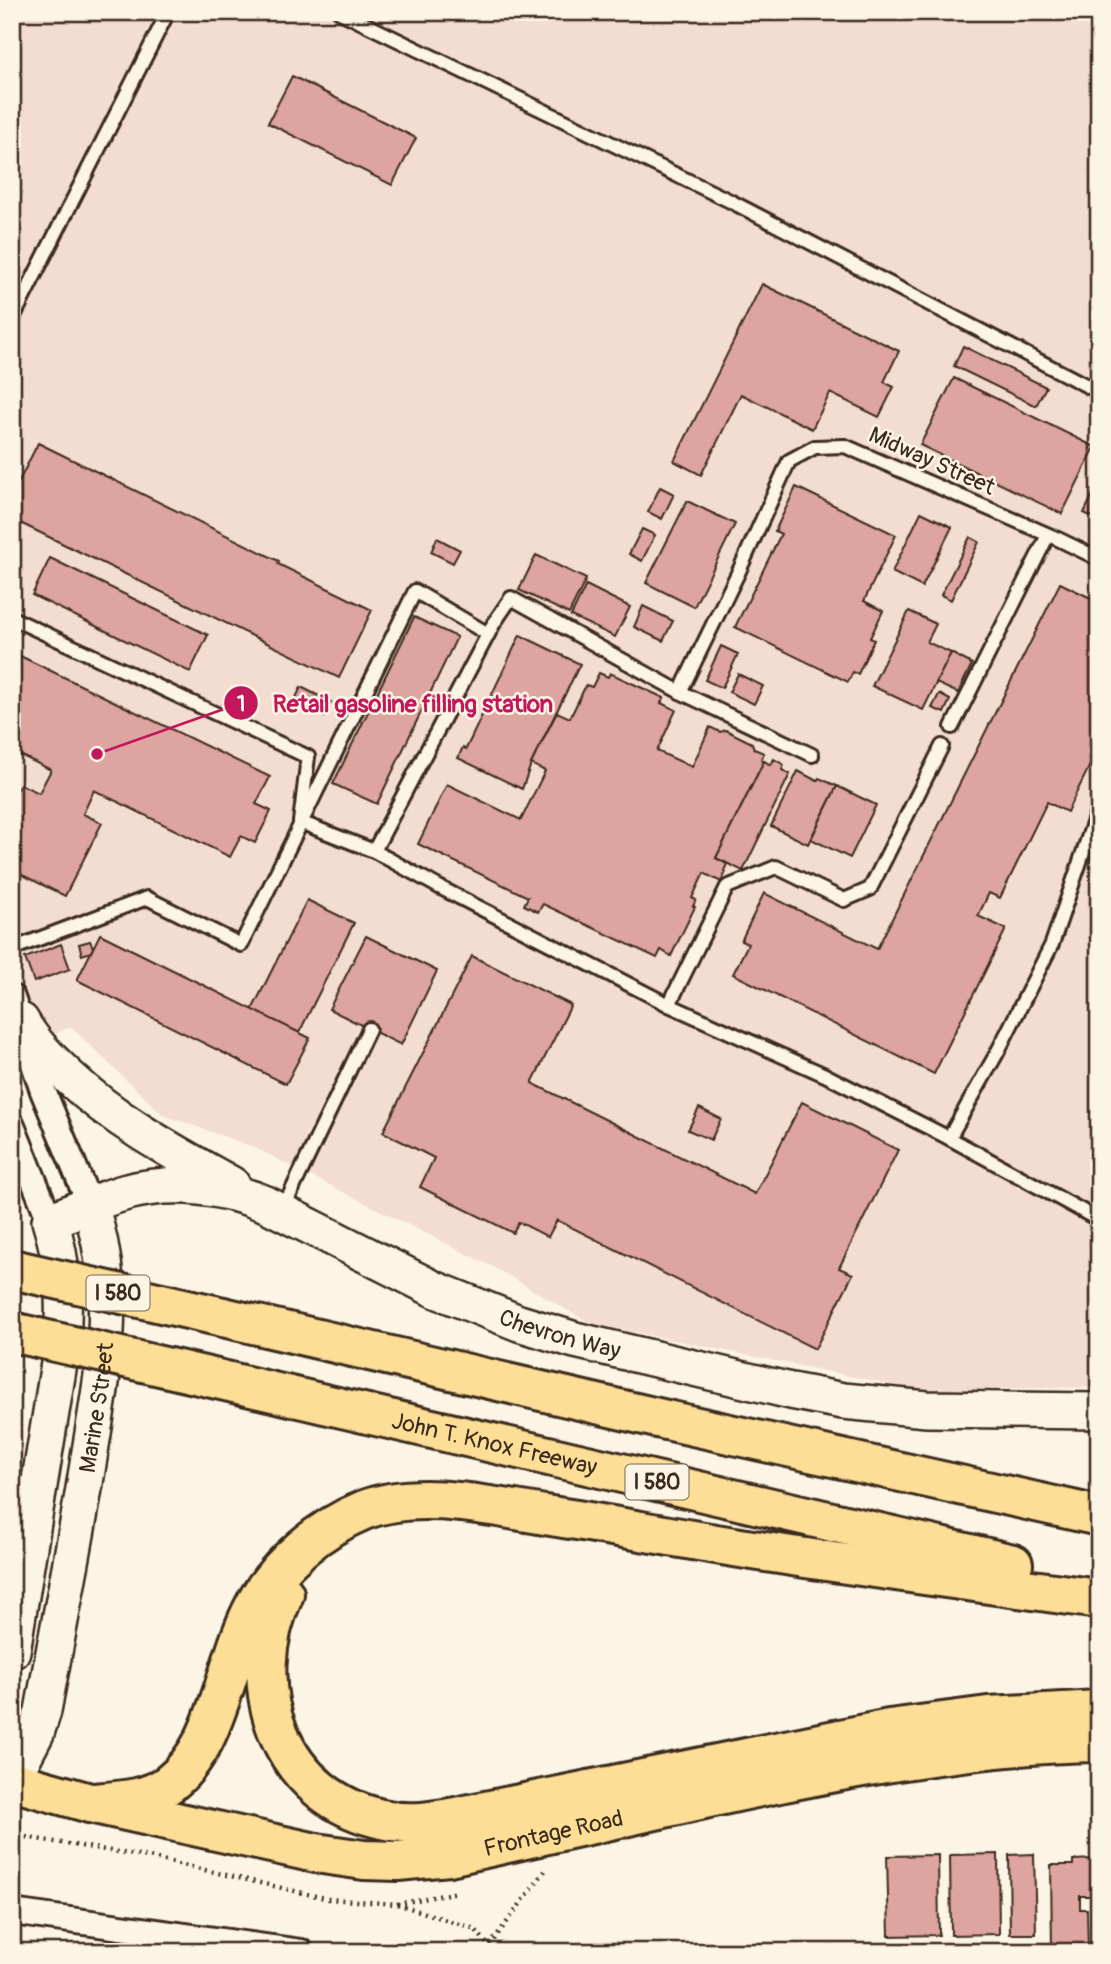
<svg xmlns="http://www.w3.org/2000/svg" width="1111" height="1964" font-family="Pangolin,sans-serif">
<rect width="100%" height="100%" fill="#fcf5e5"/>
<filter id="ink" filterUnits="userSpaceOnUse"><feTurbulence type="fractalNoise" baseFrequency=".0143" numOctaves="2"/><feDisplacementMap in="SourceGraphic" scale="14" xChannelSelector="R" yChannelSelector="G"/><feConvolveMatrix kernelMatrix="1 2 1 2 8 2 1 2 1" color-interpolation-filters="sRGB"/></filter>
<g filter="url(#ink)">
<polygon fill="#f3ddd0" points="12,12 1099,12 1099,1387 918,1390 590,1323 495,1268 251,1146 163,1115 71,1027 12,1052"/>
<g fill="#dea49f" stroke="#3b2a1e" stroke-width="2">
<polygon points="292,76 416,138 392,185 268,123"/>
<polygon points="762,284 899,351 884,382 894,387 879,417 830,393 812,429 741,394 701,475 674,461"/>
<polygon points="963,346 1046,387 1036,406 954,366"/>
<polygon points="954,378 1095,447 1062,514 920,445"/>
<polygon points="38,443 279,561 278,564 372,610 339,678 12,519 12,495"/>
<polygon points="1099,482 1099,520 1084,513"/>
<polygon points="660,487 674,494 662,519 648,512"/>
<polygon points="796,487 896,535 864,601 883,611 870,638 874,640 858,674 853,672 848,682 735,627 781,534 775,531"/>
<polygon points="687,501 735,524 694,607 646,583"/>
<polygon points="921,512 952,527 922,587 892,572"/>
<polygon points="642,529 655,535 642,561 629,554"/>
<polygon points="970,537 979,542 951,600 941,595"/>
<polygon points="437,538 460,550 453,563 431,552"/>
<polygon points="536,555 586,579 569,614 519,590"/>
<polygon points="50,558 208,635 190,672 32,595"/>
<polygon points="1060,583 1099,602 1099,747 1067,812 1047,802 1000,898 989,893 978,916 1006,929 934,1074 733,974 748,944 741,941 764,893 877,949"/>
<polygon points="586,585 630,607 615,637 571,616"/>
<polygon points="643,606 673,621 663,641 634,627"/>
<polygon points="909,611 936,624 927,642 951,653 923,710 872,686"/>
<polygon points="414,617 457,637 377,804 333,784"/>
<polygon points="520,635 580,664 531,764 522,789 458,758 463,747 466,749"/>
<polygon points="721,646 738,654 722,688 705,680"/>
<polygon points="12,652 270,777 256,804 271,811 255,843 241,836 230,857 94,790 83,814 102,823 65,896 12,870 12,800 20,784 39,793 51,770 12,751"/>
<polygon points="951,653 972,664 958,693 936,683"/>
<polygon points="599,673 608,677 610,673 664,698 661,703 676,710 657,751 692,767 710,727 720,732 726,730 752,743 754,749 764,753 761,760 764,761 716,858 727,864 724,871 726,872 721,882 704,873 692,898 696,900 693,906 695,907 671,956 661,950 657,958 543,904 538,912 524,905 528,897 418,844 447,784 521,820 545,771 531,764 557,712 570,718 586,685 592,687"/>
<polygon points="738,674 763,686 754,704 729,692"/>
<polygon points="301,687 331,702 324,717 294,702"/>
<polygon points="939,694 950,700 944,713 932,708"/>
<polygon points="774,759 784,765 782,770 790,774 743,871 716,858 764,761 771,765"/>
<polygon points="798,771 817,781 819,778 837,786 808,844 771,826"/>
<polygon points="837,786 876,805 850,858 811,839"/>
<polygon points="307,900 354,923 299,1033 252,1010"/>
<polygon points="100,934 310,1038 286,1084 77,980"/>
<polygon points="366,936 437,971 401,1045 329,1009"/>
<polygon points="90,941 93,947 91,952 82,955 79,944"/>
<polygon points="61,944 70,969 34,982 25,958"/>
<polygon points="472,956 571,1005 532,1083 755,1194 802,1102 898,1150 839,1268 853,1274 815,1349 557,1220 548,1237 519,1222 513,1233 420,1187 434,1158 383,1132"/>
<polygon points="699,1108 721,1119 711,1140 688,1130"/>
<polygon points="998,1854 999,1934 951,1935 950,1855"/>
<polygon points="1034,1854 1036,1934 1010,1934 1009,1855"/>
<polygon points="938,1855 939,1935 889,1936 887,1856"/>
<polygon points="1095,1859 1096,1896 1080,1896 1080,1909 1087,1909 1088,1952 1052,1952 1051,1865 1073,1865 1073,1860"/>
</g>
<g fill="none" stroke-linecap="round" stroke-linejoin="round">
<defs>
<g id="lane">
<polyline points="340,12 730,201 1099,392"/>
<polyline points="12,320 168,12"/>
<polyline points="12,618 308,757 300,822 374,851 439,887 669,1005 825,1075 949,1138 1099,1220"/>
<polyline points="680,692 739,571 789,461 815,447 845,446 1058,539 1099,559"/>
<polyline points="952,727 1048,535"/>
<polyline points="374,851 494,623 511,598 680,692 812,755"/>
<polyline points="12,949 147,898 241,945 415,591 488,634"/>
<polyline points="669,1005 727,887 776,867 844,900 870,889 942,746"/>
<polyline points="949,1138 997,1053 1052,944 1099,806"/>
<polyline points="282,1211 369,1029"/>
</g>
<g id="street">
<polyline points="12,998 43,1091 90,1205"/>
<polyline points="12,1126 50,1221"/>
<polyline points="12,1912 301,1952"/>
</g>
<g id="secondary">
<path d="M21 1021C34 1044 51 1060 70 1078 118 1123 175 1153 232 1185"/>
<path id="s1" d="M12 1651 61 1351C66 1306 64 1264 50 1221 75 1211 101 1199 127 1192 173 1180 222 1186 266 1204L434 1289 519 1323 575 1340 791 1391 843 1401 927 1409 1099 1411"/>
<path id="s2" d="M12 1779 36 1733 43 1711C58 1629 75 1547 88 1464 103 1370 120 1299 90 1205"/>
</g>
<g id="primary">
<path id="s3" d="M12 1781 90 1803 316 1853 364 1860 398 1861 449 1856C536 1837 622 1817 709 1798 837 1770 967 1744 1099 1742"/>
</g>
<g id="highway">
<polyline points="223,1317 653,1417 1099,1516"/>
<path id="s4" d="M217 1379 1013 1564"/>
<path d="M284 1594C240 1687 280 1800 387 1820 410 1825 434 1821 456 1817L889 1729 988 1716 1099 1710"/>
<path d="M90 1803C116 1801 147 1801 169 1784 200 1760 212 1724 224 1688 233 1661 241 1631 255 1605 277 1564 320 1528 364 1510 418 1489 489 1506 545 1515 618 1526 692 1541 766 1552 877 1569 988 1584 1099 1599"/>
</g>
</defs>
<use href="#lane" stroke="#3b2a1e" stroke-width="18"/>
<use href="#street" stroke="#3b2a1e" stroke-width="30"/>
<use href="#secondary" stroke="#3b2a1e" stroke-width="40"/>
<use href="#primary" stroke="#3b2a1e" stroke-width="44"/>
<use href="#highway" stroke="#3b2a1e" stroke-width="44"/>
<g stroke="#3b2a1e" stroke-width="4.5" stroke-dasharray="2 5" stroke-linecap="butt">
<polyline points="12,1835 149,1857 329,1899 397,1904 475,1929 489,1946"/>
<polyline points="397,1904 458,1892"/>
<polyline points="488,1952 489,1946 545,1871"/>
</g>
<use href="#lane" stroke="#fcf5e5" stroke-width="12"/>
<use href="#street" stroke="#fcf5e5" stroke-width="24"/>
<use href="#secondary" stroke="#fcf5e5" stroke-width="35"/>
<use href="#primary" stroke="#fcde96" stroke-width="38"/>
<use href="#highway" stroke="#fcde96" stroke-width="38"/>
<defs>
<g id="highway-bridge">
<polyline points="12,1269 223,1317"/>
<polyline points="12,1332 217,1379"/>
</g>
</defs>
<use href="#highway-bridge" stroke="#3b2a1e" stroke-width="44" stroke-linecap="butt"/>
<use href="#highway-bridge" stroke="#fcde96" stroke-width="38"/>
</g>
</g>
<g text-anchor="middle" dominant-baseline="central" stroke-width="5" stroke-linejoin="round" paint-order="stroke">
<g fill="#fcf5e5" stroke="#75675a" stroke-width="2">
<rect x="86.5" y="1275.5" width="63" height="35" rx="5"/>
<rect x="625.5" y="1464.5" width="63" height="35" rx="5"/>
</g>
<g font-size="21" font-weight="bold" fill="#3b2a1e">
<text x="118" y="1293">I 580</text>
<text x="657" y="1482">I 580</text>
</g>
<g font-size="23" fill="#3b2a1e" stroke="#fcf5e5">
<text transform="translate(932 461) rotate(24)">Midway Street</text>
<text stroke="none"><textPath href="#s1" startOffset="982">Chevron Way</textPath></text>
<text stroke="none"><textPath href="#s2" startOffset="383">Marine Street</textPath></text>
<text stroke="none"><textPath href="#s4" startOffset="285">John T. Knox Freeway</textPath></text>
<text stroke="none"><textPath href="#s3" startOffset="553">Frontage Road</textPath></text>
</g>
</g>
<path fill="none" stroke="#c2185b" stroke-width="2.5" d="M97 754L241 703"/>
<g fill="#c2185b" stroke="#fcf5e5" stroke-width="2.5">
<circle cx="97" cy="754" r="7"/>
<circle cx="241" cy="703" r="18"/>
</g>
<g font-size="21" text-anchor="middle" font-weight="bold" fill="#fff">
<text x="241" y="711">1</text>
</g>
<g font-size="24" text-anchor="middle" font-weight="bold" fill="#c2185b" stroke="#fcf5e5" stroke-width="5" stroke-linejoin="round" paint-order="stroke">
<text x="413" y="712">Retail gasoline filling station</text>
</g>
<rect width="1111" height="1964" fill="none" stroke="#fcf5e5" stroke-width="42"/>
<rect x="21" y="21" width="1069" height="1922" fill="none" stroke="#3b2a1e" stroke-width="2.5" filter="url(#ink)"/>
</svg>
